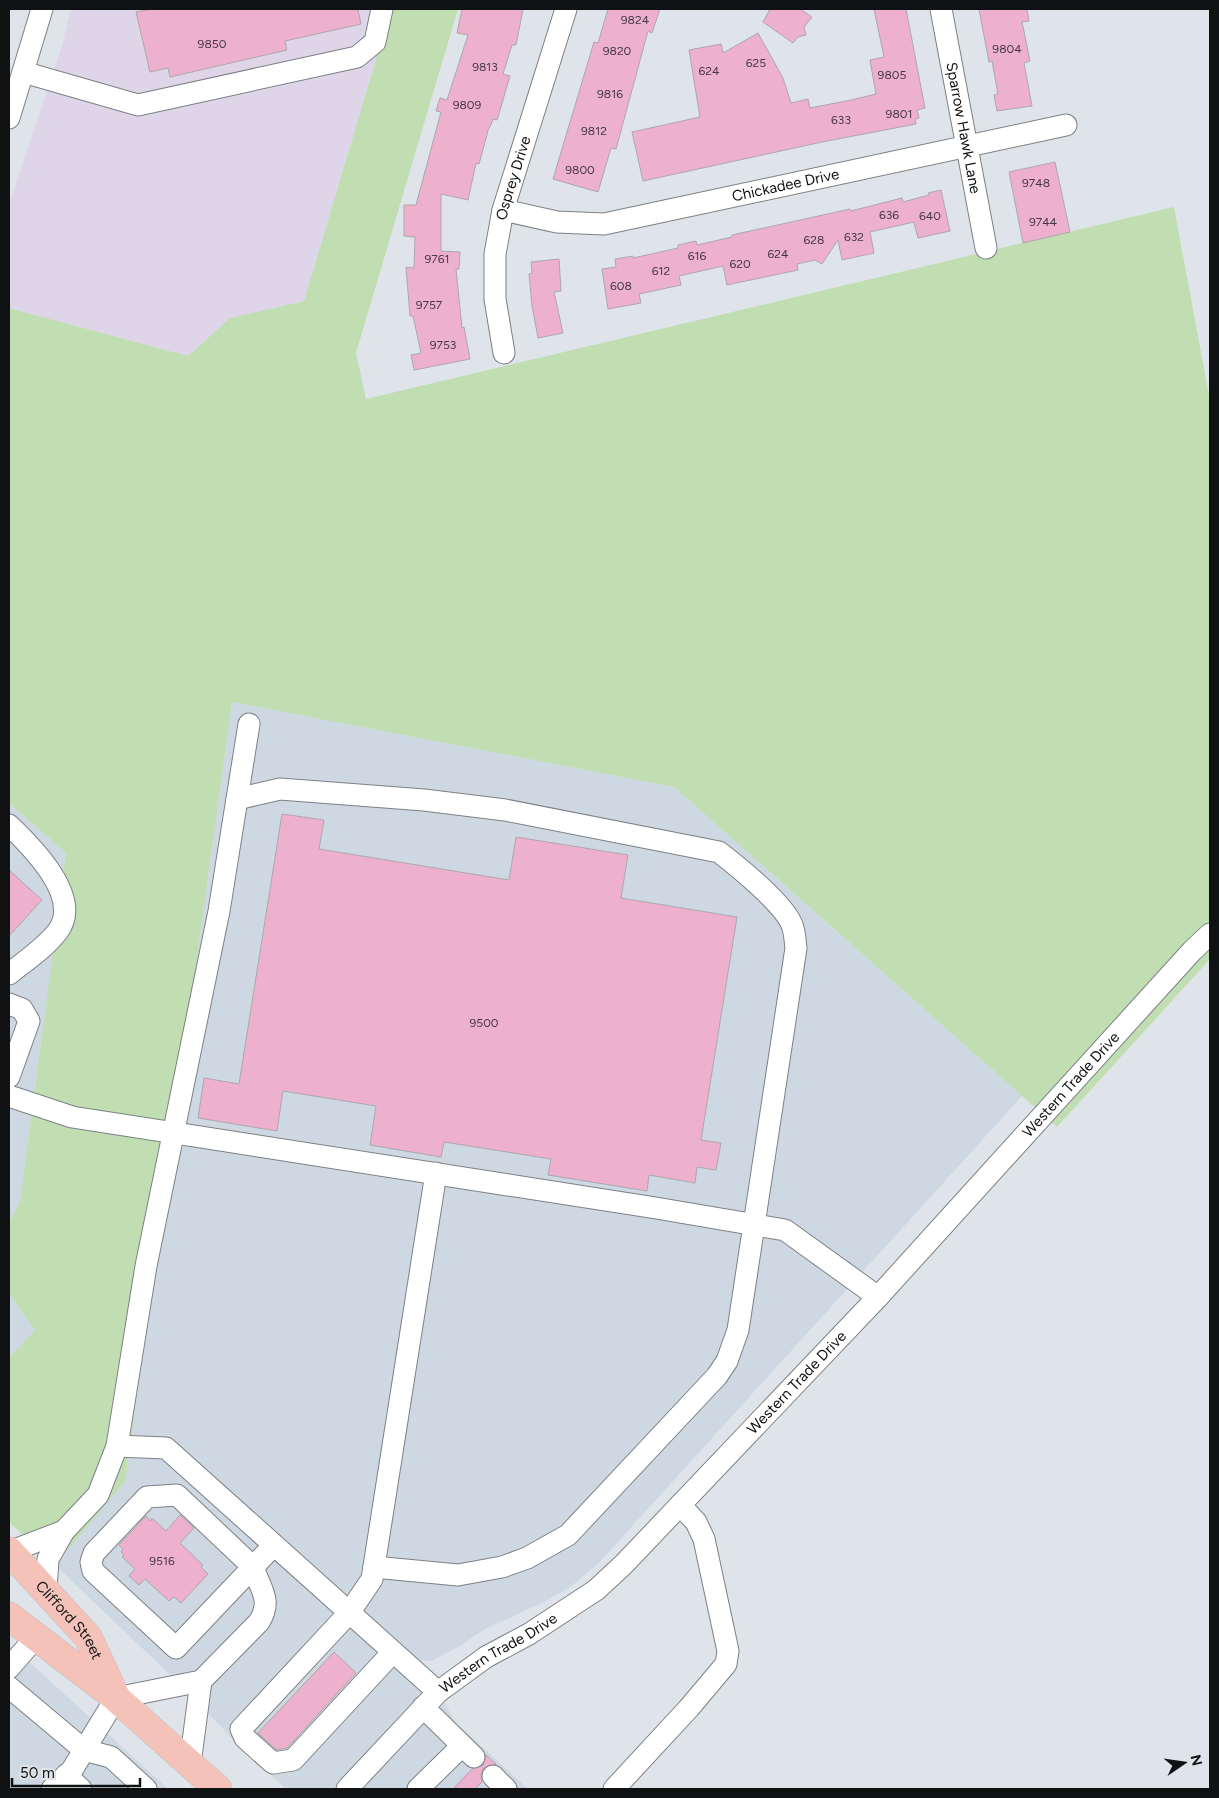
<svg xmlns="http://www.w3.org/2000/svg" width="1219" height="1798" font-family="Figtree,sans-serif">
<rect width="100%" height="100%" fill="#dee4e9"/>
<g fill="#cdd8e3">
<polygon points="232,702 674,787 1022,1096 597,1565 570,1587 546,1601 485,1629 460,1646 431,1661 421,1660 455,1722 528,1789 286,1789 237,1743 165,1670 55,1565 125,1482"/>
<polygon points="9,803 66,853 20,1202 9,1222"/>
<polygon points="9,1294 35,1330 9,1358"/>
<polygon points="9,1645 14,1648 168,1789 9,1789"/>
</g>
<polygon fill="#dfd5e9" points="71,9 391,9 304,301 230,318 188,356 9,308 9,204 61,49"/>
<polygon fill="#c0deb2" points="391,9 458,9 356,353 366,399 1174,207 1210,401 1210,959 1057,1127 674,787 232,702 125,1482 55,1565 9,1522 9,1358 35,1330 9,1294 9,1222 20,1202 66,853 9,803 9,308 188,356 230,318 304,301"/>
<g fill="#edb1cd" stroke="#aea7aa">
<polygon points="152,9 358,9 361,24 285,41 287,50 170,77 168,68 150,72 136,12"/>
<polygon points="462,9 523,9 516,45 512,45 503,74 510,76 497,120 493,119 490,127 489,127 479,164 476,163 468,200 441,194 441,251 460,252 459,269 456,269 462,328 464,327 470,359 414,370 411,355 421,353 413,316 410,316 406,267 414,268 415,237 404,236 404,205 416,205 441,112 436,111 440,98 447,100 468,35 457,33"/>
<polygon points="608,9 660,9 652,33 648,31 616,149 611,148 598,192 553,179 594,42 598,43"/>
<polygon points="770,9 800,9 812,17 804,27 806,35 798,37 793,43 763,22"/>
<polygon points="874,9 906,9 925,108 917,110 919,118 915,119 916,124 822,142 643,181 632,132 700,117 689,50 721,44 723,53 758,33 783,78 791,103 808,99 810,108 851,100 876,94 870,60 884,57"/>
<polygon points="979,9 1027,9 1029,21 1022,22 1030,61 1024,63 1032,106 997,111 994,95 998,94 992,61 989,62"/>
<polygon points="1055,162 1070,232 1023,243 1009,172"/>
<polygon points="941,190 950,231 918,238 914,222 870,232 874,253 842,260 838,240 822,264 815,260 797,264 798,270 727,285 723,266 679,276 681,285 639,294 641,303 608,309 602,269 616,267 615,259 633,256 633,258 678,248 678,245 696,241 697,245 732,237 732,235 850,209 851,211 902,198 903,202 929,195 928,193"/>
<polygon points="559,259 561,291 554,292 563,333 538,338 532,306 529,274 532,273 531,262"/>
<polygon points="282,814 324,820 319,849 509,880 516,837 628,855 621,898 737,917 701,1140 721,1143 716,1170 697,1167 695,1183 649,1175 647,1191 548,1175 551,1159 444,1142 441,1157 370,1145 376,1106 283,1091 277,1131 198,1118 204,1078 239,1084"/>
<polygon points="9,870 42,900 9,936"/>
<polygon points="180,1515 194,1528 180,1543 203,1565 201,1567 208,1574 181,1603 174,1597 169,1601 145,1579 139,1585 129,1576 135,1569 122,1557 124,1555 121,1552 123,1549 119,1545 146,1516 150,1521 152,1518 166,1531"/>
<polygon points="334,1652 356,1673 287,1748 277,1750 258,1733"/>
<polygon points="486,1755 496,1764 484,1768 481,1773 482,1782 475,1789 453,1789 472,1769 483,1765"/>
</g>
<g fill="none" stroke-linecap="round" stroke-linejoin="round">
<defs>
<g id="minor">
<path id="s1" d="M941 9 986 248"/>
<polyline points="23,72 138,105 357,57 375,42 382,9"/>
<polyline points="9,118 42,9"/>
<path id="s2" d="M503 210 557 222 604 224 1066 125"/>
<path id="s3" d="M504 353 495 299V254L503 210 566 9"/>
<path d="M237 799 280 789 424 800 505 810 719 852C737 866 784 904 792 925 795 932 795 941 796 948L738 1330 727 1361 717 1376 568 1535 527 1558 502 1567 458 1575 374 1567"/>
<path d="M9 825C31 846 83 897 58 931 45 948 25 961 9 974"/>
<polyline points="9,1004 22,1009 29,1021 9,1077"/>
<polyline points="9,1096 72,1117 656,1208 785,1230 878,1297"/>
<polyline points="117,1446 166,1448 438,1692"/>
<polyline points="9,1552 64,1531"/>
<polyline points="46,1591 48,1559 64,1531 98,1495 117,1446 146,1266 219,911 249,724"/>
<polyline points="393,1652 293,1760 273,1763 245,1738 241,1729 349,1613 372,1579 436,1173"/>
<polyline points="9,1668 36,1637"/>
<polyline points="9,1687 84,1750 111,1757 146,1789"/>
<polyline points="423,1707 474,1757"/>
<polyline points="190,1764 201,1681"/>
<polyline points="66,1775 81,1789"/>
<polyline points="493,1776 506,1789"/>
<path d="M52 1789 72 1770 116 1698 201 1681 259 1622C273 1600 260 1589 253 1567L176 1648 93 1571 91 1562 94 1553 147 1497 177 1495 253 1567 274 1545"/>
<path id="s4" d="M347 1789 438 1692 486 1657 529 1634 596 1590 624 1564 878 1297 1192 951 1210 934"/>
<polyline points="418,1789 462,1746"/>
<polyline points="614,1789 689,1708 726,1664 728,1651 704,1539 696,1522 680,1505"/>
</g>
<g id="major">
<path id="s5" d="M9 1551 88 1637 115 1695"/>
<polyline points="9,1616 116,1698 218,1789"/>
</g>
</defs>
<use href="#minor" stroke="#7c8185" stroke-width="23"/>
<use href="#major" stroke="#c1c1c2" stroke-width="29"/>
<use href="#minor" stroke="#fff" stroke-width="21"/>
<use href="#major" stroke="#f5c2b9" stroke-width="28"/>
</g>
<g text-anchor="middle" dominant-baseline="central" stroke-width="4.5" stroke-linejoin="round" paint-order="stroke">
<g font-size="12" fill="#463942">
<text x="635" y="20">9824</text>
<text x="212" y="44">9850</text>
<text x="1007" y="49">9804</text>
<text x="617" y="51">9820</text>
<text x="756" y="63">625</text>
<text x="485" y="67">9813</text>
<text x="709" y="71">624</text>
<text x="892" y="75">9805</text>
<text x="610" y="94">9816</text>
<text x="467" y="105">9809</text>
<text x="899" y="114">9801</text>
<text x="841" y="120">633</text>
<text x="594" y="131">9812</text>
<text x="580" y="170">9800</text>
<text x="1036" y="183">9748</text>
<text x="889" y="215">636</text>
<text x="930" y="216">640</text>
<text x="1043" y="222">9744</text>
<text x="854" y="237">632</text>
<text x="814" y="240">628</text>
<text x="778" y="254">624</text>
<text x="697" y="256">616</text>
<text x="437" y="259">9761</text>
<text x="740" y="264">620</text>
<text x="661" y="271">612</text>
<text x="621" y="286">608</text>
<text x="429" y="305">9757</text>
<text x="443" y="345">9753</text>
<text x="484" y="1023">9500</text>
<text x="162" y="1561">9516</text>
</g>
<g font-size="15" fill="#0f1113" stroke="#dee4e9">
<text stroke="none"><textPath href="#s1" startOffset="121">Sparrow Hawk Lane</textPath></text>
<text stroke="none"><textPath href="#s3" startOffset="178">Osprey Drive</textPath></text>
<text stroke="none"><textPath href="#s2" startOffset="288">Chickadee Drive</textPath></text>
<text stroke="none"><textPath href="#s4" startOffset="1015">Western Trade Drive</textPath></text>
<text stroke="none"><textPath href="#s4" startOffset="610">Western Trade Drive</textPath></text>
<text stroke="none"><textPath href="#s5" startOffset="92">Clifford Street</textPath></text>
<text stroke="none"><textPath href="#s4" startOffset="205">Western Trade Drive</textPath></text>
</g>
</g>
<rect width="1219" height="1798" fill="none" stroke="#0f1113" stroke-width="20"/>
<g transform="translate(1184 1763) rotate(77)" stroke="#dee4e9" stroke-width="4" paint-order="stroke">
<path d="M0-4L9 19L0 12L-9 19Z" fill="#0f1113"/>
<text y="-8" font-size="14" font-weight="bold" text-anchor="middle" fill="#0f1113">N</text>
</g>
<path d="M12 1778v8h128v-8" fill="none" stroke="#0f1113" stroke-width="2.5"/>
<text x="20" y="1778" font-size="15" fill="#0f1113" stroke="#dee4e9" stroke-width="4" paint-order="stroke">50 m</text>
</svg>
